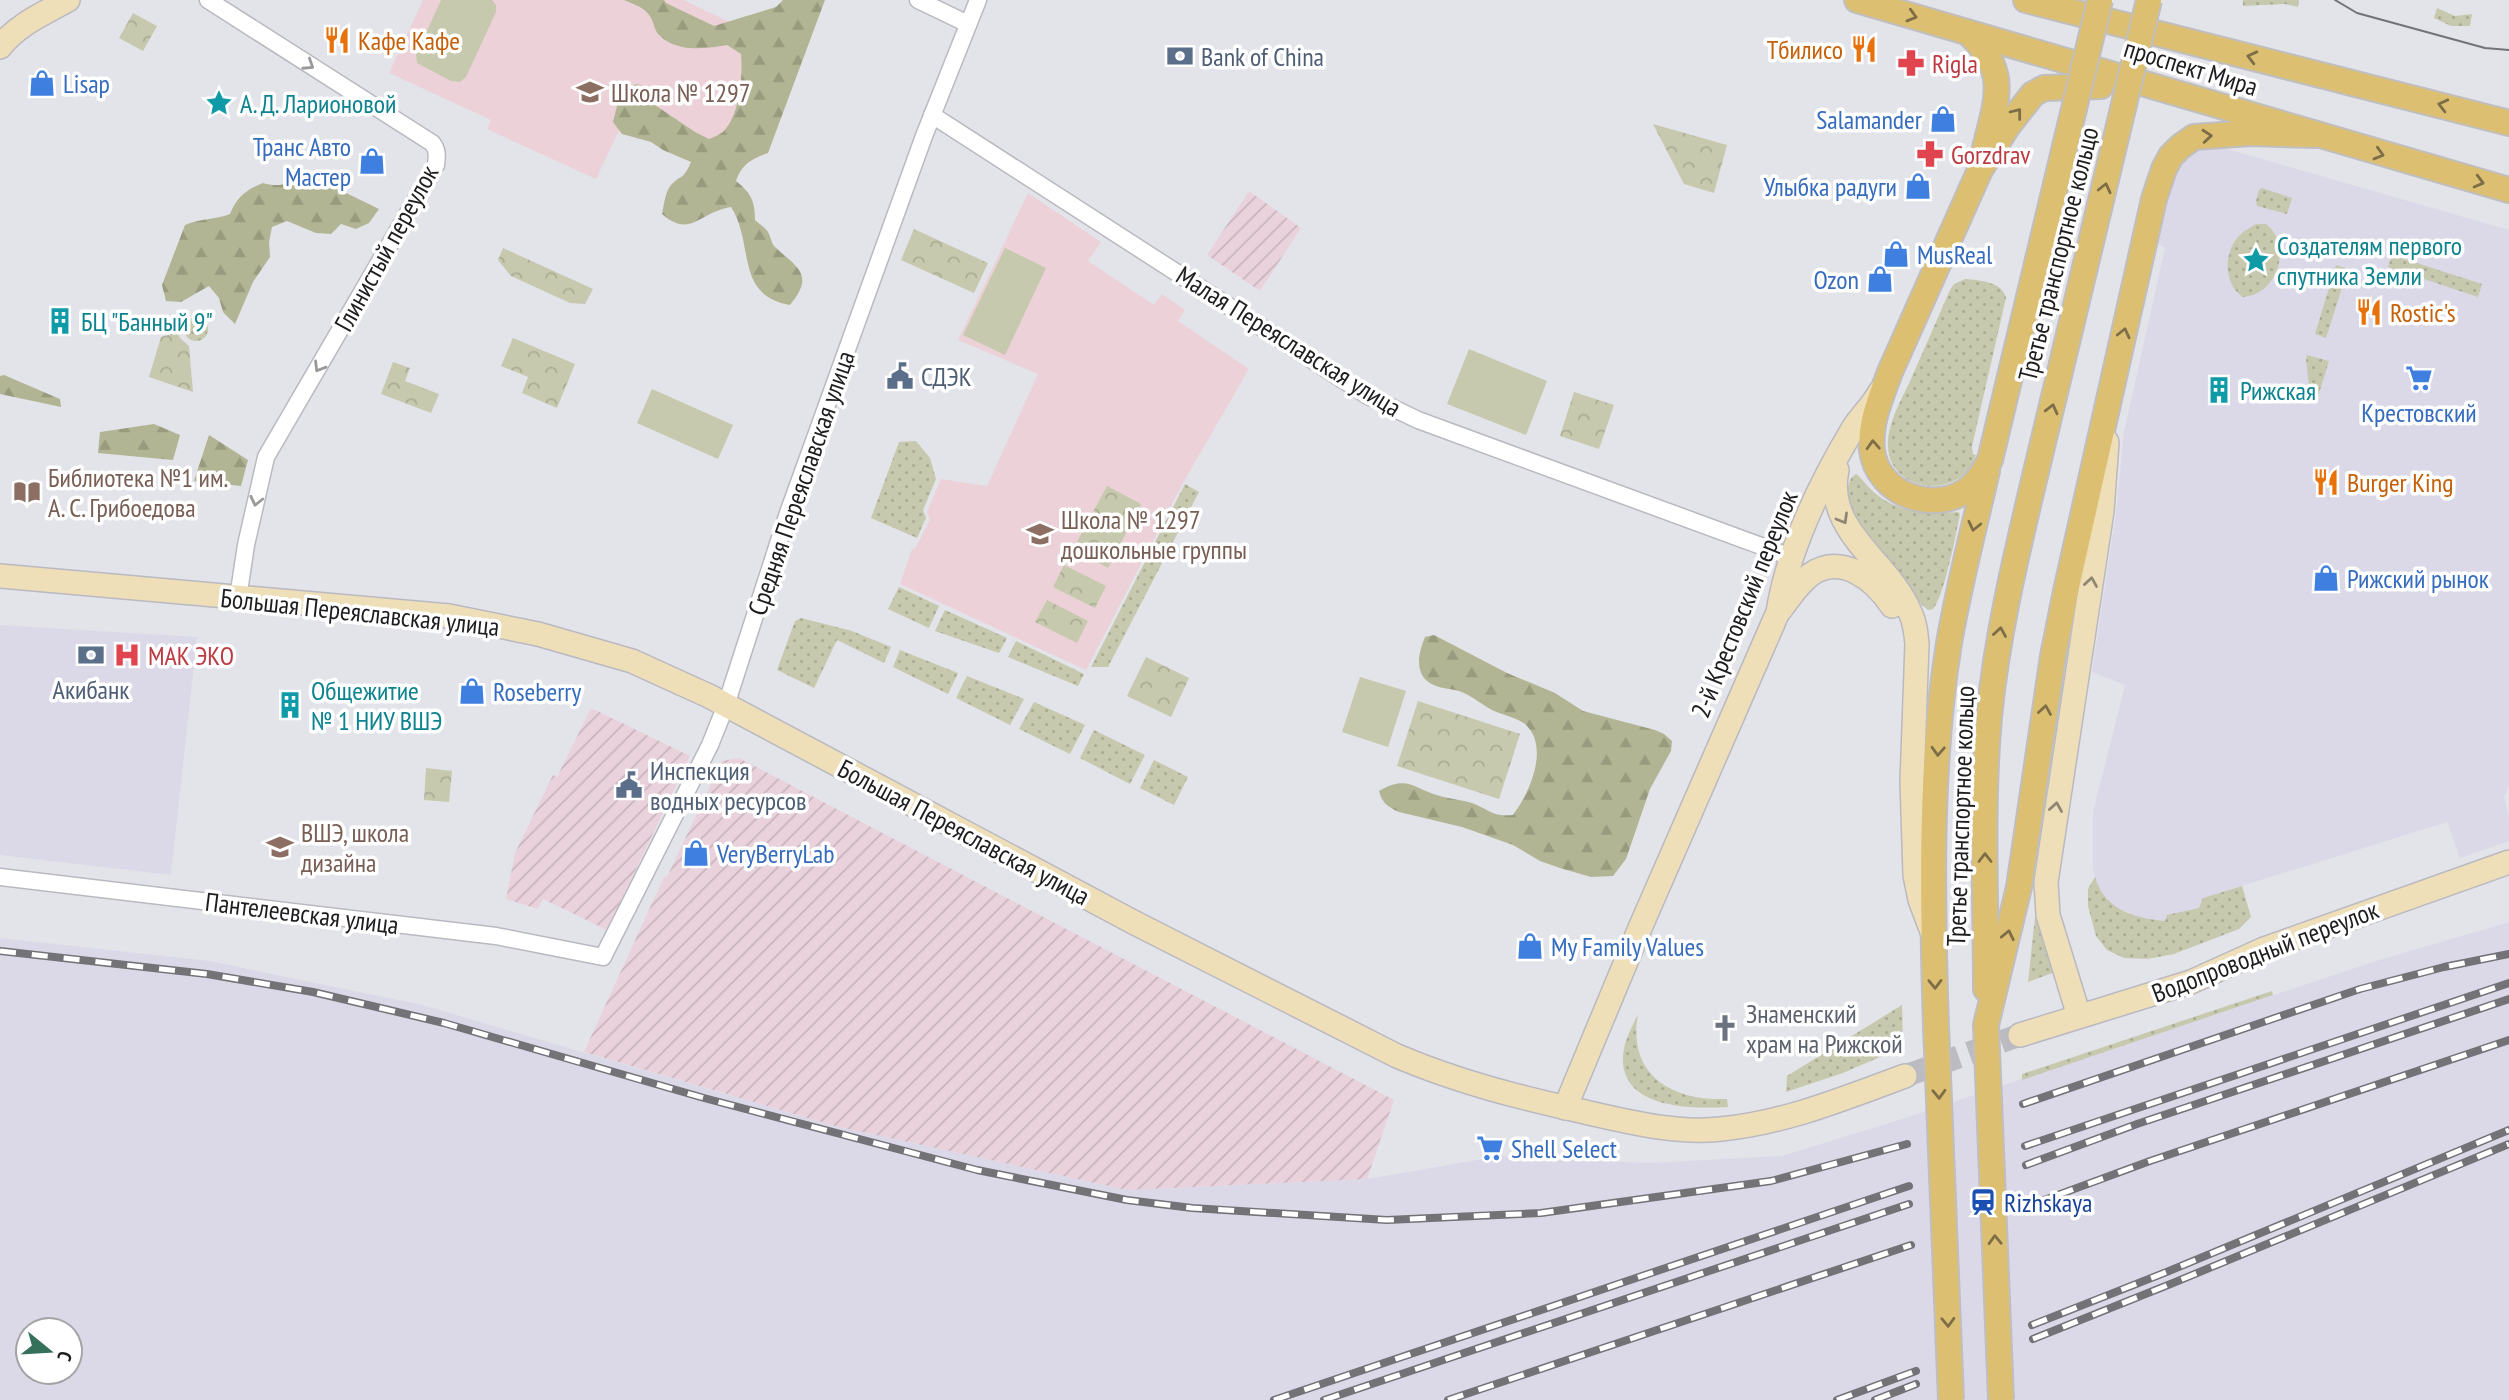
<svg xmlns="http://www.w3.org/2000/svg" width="2509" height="1400" font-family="'PT Sans Narrow',sans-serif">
<defs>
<pattern id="industrial-furrows" width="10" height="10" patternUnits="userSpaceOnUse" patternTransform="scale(1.75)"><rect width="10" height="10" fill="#ead2dd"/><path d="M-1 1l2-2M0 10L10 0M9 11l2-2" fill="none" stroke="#c8b4bd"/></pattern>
<pattern id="grass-dots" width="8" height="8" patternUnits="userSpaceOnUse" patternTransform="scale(1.75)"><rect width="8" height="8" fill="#c6c9ad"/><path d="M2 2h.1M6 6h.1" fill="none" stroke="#aaac94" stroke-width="1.8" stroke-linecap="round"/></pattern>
<pattern id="forest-firs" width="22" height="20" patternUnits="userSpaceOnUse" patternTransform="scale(1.75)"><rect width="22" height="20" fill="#b2b593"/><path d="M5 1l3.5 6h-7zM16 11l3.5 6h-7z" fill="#999b7e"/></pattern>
<pattern id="park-crowns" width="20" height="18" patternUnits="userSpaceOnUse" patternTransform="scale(1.75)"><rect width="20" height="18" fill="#c6c9ad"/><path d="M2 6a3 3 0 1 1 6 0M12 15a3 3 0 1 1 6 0" fill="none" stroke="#aaac94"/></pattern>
</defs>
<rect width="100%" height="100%" fill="#e3e3ea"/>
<g fill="#dbd9e8" fill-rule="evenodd">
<polygon points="2215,148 2227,149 2509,230 2509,784 2504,797 2509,819 2509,841 2460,858 2447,822 2203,898 2200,908 2167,915 2165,921 2143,919 2111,905 2097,884 2093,870 2093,812 2125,685 2092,672 2116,514 2124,432 2165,248 2156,243 2177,171 2190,156 2203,149"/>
<polygon points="0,625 197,637 171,875 0,855"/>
<path d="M2509 922V1400H0V938L210 961 422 1005 835 1126 1127 1190 1367 1179 1500 1156 1648 1163 1782 1156 1902 1119 2376 961ZM28 1330H70V1372H28Z"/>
</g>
<g fill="url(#industrial-furrows)">
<polygon points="1249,191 1301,228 1260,291 1207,255"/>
<polygon points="591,708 690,756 607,930 543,899 538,909 506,899 515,853 553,775 557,777"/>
<polygon points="739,758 1394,1100 1367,1179 1127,1190 835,1126 584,1052 664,877 667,877 722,761"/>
</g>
<g fill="#ecd2d8">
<polygon points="423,0 684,0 773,43 716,161 625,118 596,179 487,129 491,120 389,73"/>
<polygon points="1028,193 1101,242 1088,261 1154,305 1162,294 1185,310 1178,321 1249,369 1184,481 1086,670 900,584 912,549 915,549 930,519 927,512 941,479 987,486 1038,374 958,340"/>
</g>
<g fill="url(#grass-dots)" fill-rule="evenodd">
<polygon points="2243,0 2299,0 2298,7 2285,4 2243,6"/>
<polygon points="2437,8 2455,16 2472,14 2470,26 2451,26 2434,18"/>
<polygon points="2262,188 2292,198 2287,214 2257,206 2256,201 2259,190"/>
<path d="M2256 224H2266C2293 245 2278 295 2243 297 2224 285 2223 254 2238 237 2243 231 2250 228 2256 224ZM2251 249 2263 252 2257 271 2246 267Z"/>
<polygon points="2392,255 2482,284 2478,297 2388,267"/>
<polygon points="2336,265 2348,269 2326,338 2315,334"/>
<path d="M1965 279C1980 280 2003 282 2006 298L1972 446 1973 454 1976 455C1960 503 1888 491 1888 446 1887 423 1902 399 1911 379 1924 349 1937 320 1950 290L1954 284Z"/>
<circle cx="196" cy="329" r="12"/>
<polygon points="2307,355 2329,361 2316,403 2311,402 2306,360"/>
<polygon points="916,441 930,458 936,479 923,510 926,518 917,538 871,518 899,442"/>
<path d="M1856 474C1863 479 1868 488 1876 494 1900 513 1928 515 1958 512L1960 514C1956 534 1944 597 1933 609L1928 610 1922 605 1860 529 1844 498 1851 478Z"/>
<polygon points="1185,484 1199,492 1108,667 1091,667"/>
<polygon points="899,587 939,606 929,628 888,609"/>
<polygon points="945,610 1007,638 999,653 935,631"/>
<polygon points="801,618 852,631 891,647 884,663 837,640 814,688 777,670 795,621"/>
<polygon points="1016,641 1084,674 1078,686 1008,657"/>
<polygon points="900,650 958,673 948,694 893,667"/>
<polygon points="967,676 1024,699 1010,725 956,698"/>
<polygon points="1034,702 1085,725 1070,754 1019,729"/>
<polygon points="1094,730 1145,755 1130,784 1080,758"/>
<polygon points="1154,760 1188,777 1174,805 1140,788"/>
<path d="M2095 877C2105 910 2134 918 2165 921L2167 915 2199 908 2203 898 2242 886 2251 917 2239 929 2174 954 2147 959 2124 958 2107 950 2096 936 2088 906V889Z"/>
<polygon points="2041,916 2055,972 2028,982 2035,917"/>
<polygon points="2272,991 2273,995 2022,1080 2022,1074"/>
<polygon points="1902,1005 1903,1047 1843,1073 1786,1092 1787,1076"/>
<path d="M1638 1014C1627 1075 1671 1101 1727 1099L1728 1107C1692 1109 1620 1109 1623 1056 1624 1041 1632 1027 1638 1014Z"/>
</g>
<g fill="url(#forest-firs)">
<path d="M624 0H664L666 3 714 26 776 7 783 0H825L768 153C751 159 742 164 736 181 751 193 755 201 755 220 759 224 765 227 768 232 771 237 771 243 775 247 798 268 815 275 790 305 734 295 755 244 731 207 699 212 691 239 662 214 664 205 665 192 671 185 681 174 683 181 691 162L663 150 651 142 622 134 613 122 621 90 637 84 651 89 652 103 695 132 709 139C714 137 721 134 724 131 740 114 743 76 741 54L727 45C705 49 676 53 658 34 654 29 654 23 651 18 645 7 635 5 624 0Z"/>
<path d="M303 172 379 209 369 223 356 229 341 224 331 234 316 233 287 221 272 227 269 242 270 257 253 282 235 324 223 312 219 298 209 286 181 302 166 301 162 285 185 225C201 218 215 220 230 214 237 197 246 190 263 183 281 188 289 184 303 172Z"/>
<polygon points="4,375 60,399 61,407 0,394 0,376"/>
<polygon points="154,424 180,435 173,460 98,453 100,432"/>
<polygon points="209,435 248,460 241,486 194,481"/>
<path d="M1434 635 1507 673 1555 693 1583 711 1655 730 1664 734 1672 741 1671 751 1650 789 1626 859 1613 876 1591 877 1560 868 1540 861 1513 845 1462 827 1399 812C1388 807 1382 803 1379 791 1407 774 1414 789 1440 796 1451 799 1462 800 1472 803 1490 810 1492 817 1513 815 1529 794 1550 748 1526 725 1519 718 1502 715 1492 710 1481 704 1471 695 1459 691 1447 688 1432 688 1424 678 1415 666 1420 649 1425 637Z"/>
</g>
<g fill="url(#park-crowns)">
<polygon points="133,13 157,26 143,51 119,38"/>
<polygon points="1653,124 1727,145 1714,193 1684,184"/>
<polygon points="914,229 988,263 974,293 901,260"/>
<polygon points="503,248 593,289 585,304 570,303 511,276 498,260"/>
<polygon points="177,332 180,338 189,346 193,392 149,377 161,337"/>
<polygon points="513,338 575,364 557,408 522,393 528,377 501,366"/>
<polygon points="393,362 410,368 405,381 439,394 431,413 381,394"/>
<polygon points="1574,392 1614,405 1599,449 1560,436"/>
<polygon points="1107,486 1141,504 1108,568 1073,549"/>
<polygon points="1064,565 1106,586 1095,608 1053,587"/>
<polygon points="1047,600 1088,621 1077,643 1035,622"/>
<polygon points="1146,657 1189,678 1171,717 1127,696"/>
<polygon points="1418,701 1520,734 1499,799 1397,766"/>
<polygon points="426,768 452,771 449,802 424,800"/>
</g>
<g fill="#c6c9ad">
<polygon points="441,0 492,0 496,5 496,12 466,77 460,82 451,81 417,63 416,55"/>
<polygon points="1005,248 1046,268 1005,355 963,335"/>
<polygon points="1469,349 1547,381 1526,435 1447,404"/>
<polygon points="652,389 733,425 718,459 637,423"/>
<polygon points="1360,677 1406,691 1388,747 1342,732"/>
</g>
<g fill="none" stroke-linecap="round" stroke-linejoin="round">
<polyline stroke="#bbbbc1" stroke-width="23" stroke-dasharray="23 11" stroke-linecap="butt" points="1905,1076 2020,1035"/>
<defs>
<g id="street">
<path d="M208 0 432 143C438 150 437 156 436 165L266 457 246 545 238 598"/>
<polyline points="918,0 968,24"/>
<polyline points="932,115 1368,396 1418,420 1791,557"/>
<polyline points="0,877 496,936 603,957 710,745 726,705 788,513 924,136 978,0"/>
</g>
<g id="secondary">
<path d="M0 47C18 24 43 14 68 0"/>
<path d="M1837 470C1824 532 1889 561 1910 612 1915 622 1916 633 1917 644L1912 782 1915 875 1920 900 1931 929"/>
<path d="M0 576 449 616 538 634 632 661 709 696 1135 923 1397 1056C1458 1082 1521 1098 1585 1112 1629 1122 1676 1134 1721 1129 1785 1123 1845 1098 1905 1076"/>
<path d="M1781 609C1790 597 1798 584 1810 575 1841 552 1875 580 1892 606"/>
<polyline points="2079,1016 2048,915 2046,882 2102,511 2107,442"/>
<polyline points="2020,1035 2191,982 2264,949 2509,862"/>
<path d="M1565 1108 1640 928 1778 612C1788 549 1821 482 1854 427 1862 415 1873 405 1880 392"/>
</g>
<g id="primary">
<polyline points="1857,0 2509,190"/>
<polyline points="2026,0 2509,123"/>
<path d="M1967 32C2010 70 1997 99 1985 148"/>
<path d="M1990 460C1984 471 1978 482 1967 490 1933 514 1877 494 1872 450 1869 423 1881 397 1890 372L1980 170 2007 127 2033 94 2044 88 2101 86"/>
<path d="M1986 989C1986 899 1981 807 1989 717 1997 635 2016 556 2035 476"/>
<polyline points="1986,1025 2019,887 2053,656 2066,591 2154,199 2164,169 2171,156 2180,147 2194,137 2250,133 2314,135"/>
<path d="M1936 1026C1932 902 1929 766 1949 643 1959 585 1974 528 1987 471"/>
</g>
</defs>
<use href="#street" stroke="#bab9c1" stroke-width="19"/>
<use href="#secondary" stroke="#bab9c1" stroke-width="26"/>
<use href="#primary" stroke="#c0bfc0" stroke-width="28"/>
<use href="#street" stroke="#fff" stroke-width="16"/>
<use href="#secondary" stroke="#eedfb8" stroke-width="23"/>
<use href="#primary" stroke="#ddbf71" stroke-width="24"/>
<polyline stroke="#737277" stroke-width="2" points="2335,0 2357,13 2485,48 2509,50"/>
<defs>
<g id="rail">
<polyline points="0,951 207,974 313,992 444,1023 704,1098 977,1170 1127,1200 1192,1208 1387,1220 1541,1213 1771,1181 1907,1144"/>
<polyline points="2023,1104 2360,989 2444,967 2509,954"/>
<polyline points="2025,1146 2509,983"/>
<polyline points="2026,1165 2137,1124 2509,999"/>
<polyline points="2028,1206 2150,1161 2509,1040"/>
<polyline points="2032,1325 2169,1271 2509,1130"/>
<polyline points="2033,1339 2173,1283 2509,1144"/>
<polyline points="1274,1400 1909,1186"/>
<polyline points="1324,1400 1909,1204"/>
<polyline points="1448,1400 1911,1245"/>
<polyline points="1837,1400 1916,1371"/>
<polyline points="1875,1400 1916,1384"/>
</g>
</defs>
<use href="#rail" stroke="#737277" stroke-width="8"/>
<use href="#rail" stroke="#fff" stroke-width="5" stroke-dasharray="16" stroke-linecap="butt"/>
<defs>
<g id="primary-bridge">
<polyline points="1990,460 2100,0"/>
<polyline points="2035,476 2149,0"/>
<polyline points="1986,1025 2001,1400"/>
<polyline points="1936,1026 1951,1400"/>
</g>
</defs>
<use href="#primary-bridge" stroke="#c0bfc0" stroke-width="28" stroke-linecap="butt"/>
<use href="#primary-bridge" stroke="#ddbf71" stroke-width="24"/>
</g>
<defs><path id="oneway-chevron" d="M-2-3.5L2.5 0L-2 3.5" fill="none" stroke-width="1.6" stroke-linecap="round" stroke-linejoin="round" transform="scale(1.75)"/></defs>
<g stroke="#7d6e48">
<use href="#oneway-chevron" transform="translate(1912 16) rotate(16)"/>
<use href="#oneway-chevron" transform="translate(2252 57) rotate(-166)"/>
<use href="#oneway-chevron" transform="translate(2443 105) rotate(-166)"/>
<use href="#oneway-chevron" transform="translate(2017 113) rotate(-52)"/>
<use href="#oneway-chevron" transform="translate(2207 136) rotate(-5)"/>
<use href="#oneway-chevron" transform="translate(2379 154) rotate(16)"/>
<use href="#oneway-chevron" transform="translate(2479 182) rotate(15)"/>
<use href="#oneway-chevron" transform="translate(2105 188) rotate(-77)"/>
<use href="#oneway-chevron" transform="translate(2124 333) rotate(-77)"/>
<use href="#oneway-chevron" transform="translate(2052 409) rotate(-76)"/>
<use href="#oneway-chevron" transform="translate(1873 445) rotate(-93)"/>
<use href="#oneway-chevron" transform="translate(1974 526) rotate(103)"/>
<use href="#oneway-chevron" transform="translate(2000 632) rotate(-81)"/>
<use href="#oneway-chevron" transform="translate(2045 710) rotate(-81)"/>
<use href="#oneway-chevron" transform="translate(1938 751) rotate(93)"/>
<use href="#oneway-chevron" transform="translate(1985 858) rotate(-90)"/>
<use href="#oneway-chevron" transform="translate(2008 935) rotate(-78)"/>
<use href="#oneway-chevron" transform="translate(1935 984) rotate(89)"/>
<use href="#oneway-chevron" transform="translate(1939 1094) rotate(88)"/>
<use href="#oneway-chevron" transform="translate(1995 1240) rotate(-92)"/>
<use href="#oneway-chevron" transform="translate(1948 1322) rotate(88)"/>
</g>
<g stroke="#99999a">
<use href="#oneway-chevron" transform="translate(309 65) rotate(33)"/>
<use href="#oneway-chevron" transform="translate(319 367) rotate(121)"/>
<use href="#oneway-chevron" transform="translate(256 501) rotate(103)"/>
</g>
<g stroke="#908773">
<use href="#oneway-chevron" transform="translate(1843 519) rotate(60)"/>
<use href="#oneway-chevron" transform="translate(2091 582) rotate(-81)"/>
<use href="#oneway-chevron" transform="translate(2056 807) rotate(-81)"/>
</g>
<defs>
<symbol id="restaurant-bare" viewBox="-9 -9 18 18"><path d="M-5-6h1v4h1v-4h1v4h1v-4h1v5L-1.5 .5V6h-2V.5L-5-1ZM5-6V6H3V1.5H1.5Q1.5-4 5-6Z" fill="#e8710a" stroke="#fff" stroke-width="2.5" paint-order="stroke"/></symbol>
<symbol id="bank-bare" viewBox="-9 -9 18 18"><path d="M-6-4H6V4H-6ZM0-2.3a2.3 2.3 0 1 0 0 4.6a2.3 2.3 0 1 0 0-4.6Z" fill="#5c6f8a" stroke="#fff" stroke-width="2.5" paint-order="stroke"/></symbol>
<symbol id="pharmacy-bare" viewBox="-9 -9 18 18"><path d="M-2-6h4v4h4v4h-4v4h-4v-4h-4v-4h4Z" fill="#e0444e" stroke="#fff" stroke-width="2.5" paint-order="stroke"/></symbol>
<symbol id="shop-bare" viewBox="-9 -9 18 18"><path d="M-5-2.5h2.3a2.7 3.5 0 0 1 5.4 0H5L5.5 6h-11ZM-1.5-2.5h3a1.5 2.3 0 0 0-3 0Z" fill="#3f7fe0" stroke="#fff" stroke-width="2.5" paint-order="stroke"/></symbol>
<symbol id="school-bare" viewBox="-9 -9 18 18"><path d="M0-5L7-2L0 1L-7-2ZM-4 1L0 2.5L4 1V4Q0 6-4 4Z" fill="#8d6e63" stroke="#fff" stroke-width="2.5" paint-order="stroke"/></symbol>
<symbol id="sight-bare" viewBox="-9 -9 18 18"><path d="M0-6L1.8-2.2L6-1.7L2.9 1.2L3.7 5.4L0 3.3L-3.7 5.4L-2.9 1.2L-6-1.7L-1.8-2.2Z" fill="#0f9aa8" stroke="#fff" stroke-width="2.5" paint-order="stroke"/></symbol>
<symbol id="building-bare" viewBox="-9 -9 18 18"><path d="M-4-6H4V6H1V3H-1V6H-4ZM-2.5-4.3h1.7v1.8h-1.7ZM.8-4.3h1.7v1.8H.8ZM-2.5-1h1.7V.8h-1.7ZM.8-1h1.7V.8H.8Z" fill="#0f9aa8" stroke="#fff" stroke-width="2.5" paint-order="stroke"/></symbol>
<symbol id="civic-bare" viewBox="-9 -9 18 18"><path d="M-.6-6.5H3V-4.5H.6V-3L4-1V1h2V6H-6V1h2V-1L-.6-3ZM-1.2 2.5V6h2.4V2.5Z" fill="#5c6f8a" stroke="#fff" stroke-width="2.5" paint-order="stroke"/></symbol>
<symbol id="supermarket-bare" viewBox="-9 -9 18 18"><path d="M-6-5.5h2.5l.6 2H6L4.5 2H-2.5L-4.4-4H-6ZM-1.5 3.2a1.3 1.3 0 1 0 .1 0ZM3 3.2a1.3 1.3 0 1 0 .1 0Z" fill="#3f7fe0" stroke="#fff" stroke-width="2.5" paint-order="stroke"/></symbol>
<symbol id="library-bare" viewBox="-9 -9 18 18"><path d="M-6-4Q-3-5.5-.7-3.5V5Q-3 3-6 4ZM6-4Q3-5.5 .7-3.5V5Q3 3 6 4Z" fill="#8d6e63" stroke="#fff" stroke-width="2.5" paint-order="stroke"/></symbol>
<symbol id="hospital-bare" viewBox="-9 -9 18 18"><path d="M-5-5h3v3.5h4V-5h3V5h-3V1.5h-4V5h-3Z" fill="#e0444e" stroke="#fff" stroke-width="2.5" paint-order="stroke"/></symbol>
<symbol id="university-bare" viewBox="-9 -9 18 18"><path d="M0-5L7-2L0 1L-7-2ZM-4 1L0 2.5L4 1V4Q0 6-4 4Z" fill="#8d6e63" stroke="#fff" stroke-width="2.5" paint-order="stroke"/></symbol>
<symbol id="church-bare" viewBox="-9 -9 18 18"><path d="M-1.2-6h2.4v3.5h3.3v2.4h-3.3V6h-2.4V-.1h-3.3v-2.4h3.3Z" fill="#6b7280" stroke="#fff" stroke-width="2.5" paint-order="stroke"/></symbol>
<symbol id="station-bare" viewBox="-9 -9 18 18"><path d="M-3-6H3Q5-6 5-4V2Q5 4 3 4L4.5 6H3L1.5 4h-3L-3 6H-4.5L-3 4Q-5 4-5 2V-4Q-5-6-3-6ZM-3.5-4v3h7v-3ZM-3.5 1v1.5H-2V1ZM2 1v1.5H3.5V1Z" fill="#1a4fb4" stroke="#fff" stroke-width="2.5" paint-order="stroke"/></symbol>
</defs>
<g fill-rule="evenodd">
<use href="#restaurant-bare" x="318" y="21" width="38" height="38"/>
<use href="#restaurant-bare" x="1845" y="30" width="38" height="38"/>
<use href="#bank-bare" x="1161" y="37" width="38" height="38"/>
<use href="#pharmacy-bare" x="1892" y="44" width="38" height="38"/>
<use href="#shop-bare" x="23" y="64" width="38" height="38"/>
<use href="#school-bare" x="571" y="73" width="38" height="38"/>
<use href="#sight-bare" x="200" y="84" width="38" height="38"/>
<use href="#shop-bare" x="1924" y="100" width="38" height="38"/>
<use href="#pharmacy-bare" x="1911" y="135" width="38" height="38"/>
<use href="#shop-bare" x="353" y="142" width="38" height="38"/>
<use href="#shop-bare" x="1899" y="167" width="38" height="38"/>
<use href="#shop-bare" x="1877" y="235" width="38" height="38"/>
<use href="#sight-bare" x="2237" y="241" width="38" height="38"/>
<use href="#shop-bare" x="1861" y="260" width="38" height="38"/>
<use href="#restaurant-bare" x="2350" y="293" width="38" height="38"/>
<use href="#building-bare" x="41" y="302" width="38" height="38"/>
<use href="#civic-bare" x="881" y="357" width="38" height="38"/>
<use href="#supermarket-bare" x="2400" y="359" width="38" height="38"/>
<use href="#building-bare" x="2200" y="371" width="38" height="38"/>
<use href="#restaurant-bare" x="2307" y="463" width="38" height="38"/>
<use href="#library-bare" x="8" y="473" width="38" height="38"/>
<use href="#school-bare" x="1021" y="515" width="38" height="38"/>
<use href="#shop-bare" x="2307" y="559" width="38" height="38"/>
<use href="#bank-bare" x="72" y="636" width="38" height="38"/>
<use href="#hospital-bare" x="108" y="636" width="38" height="38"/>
<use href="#shop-bare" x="453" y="672" width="38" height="38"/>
<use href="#building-bare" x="271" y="686" width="38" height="38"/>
<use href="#civic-bare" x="610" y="766" width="38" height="38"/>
<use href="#university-bare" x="261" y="828" width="38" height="38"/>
<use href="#shop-bare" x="677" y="834" width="38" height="38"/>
<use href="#shop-bare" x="1511" y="927" width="38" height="38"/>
<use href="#church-bare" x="1706" y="1009" width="38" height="38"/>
<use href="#supermarket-bare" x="1471" y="1129" width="38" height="38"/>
<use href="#station-bare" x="1964" y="1183" width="38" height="38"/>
</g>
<g text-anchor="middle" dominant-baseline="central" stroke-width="7" stroke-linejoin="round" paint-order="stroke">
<g font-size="26" fill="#c56008" stroke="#fff" text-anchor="start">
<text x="358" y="40">Кафе Кафе</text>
<text x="1843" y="49" text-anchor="end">Тбилисо</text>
<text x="2390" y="312">Rostic's</text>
<text x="2347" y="482">Burger King</text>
</g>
<g font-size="26" fill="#4e5e75" stroke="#fff" text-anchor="start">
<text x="1201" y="56">Bank of China</text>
<text x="921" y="376">СДЭК</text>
<text x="91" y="689" text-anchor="middle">Акибанк</text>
<text x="650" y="770">Инспекция<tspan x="650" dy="30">водных ресурсов</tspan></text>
</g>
<g font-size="26" fill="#be3a42" stroke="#fff" text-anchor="start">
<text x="1932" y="63">Rigla</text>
<text x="1951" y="154">Gorzdrav</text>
<text x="148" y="655">МАК ЭКО</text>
</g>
<g font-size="26" fill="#1d1c1f" stroke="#fff">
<text transform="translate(2191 67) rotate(17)">проспект Мира</text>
<text transform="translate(386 248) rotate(-61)">Глинистый переулок</text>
<text transform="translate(2058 254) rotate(-76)">Третье транспортное кольцо</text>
<text transform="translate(1289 341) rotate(32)">Малая Переяславская улица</text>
<text transform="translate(801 483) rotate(-71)">Средняя Переяславская улица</text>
<text transform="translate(1744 604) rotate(-68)">2-й Крестовский переулок</text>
<text transform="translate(360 612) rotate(6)">Большая Переяславская улица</text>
<text transform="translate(1960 816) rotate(-88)">Третье транспортное кольцо</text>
<text transform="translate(964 832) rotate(28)">Большая Переяславская улица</text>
<text transform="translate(302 913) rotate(7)">Пантелеевская улица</text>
<text transform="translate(2265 951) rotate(-21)">Водопроводный переулок</text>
</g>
<g font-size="26" fill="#366cbe" stroke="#fff" text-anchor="start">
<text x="63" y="83">Lisap</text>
<text x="1922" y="119" text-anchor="end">Salamander</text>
<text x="351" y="146" text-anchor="end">Транс Авто<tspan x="351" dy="30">Мастер</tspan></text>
<text x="1897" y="186" text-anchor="end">Улыбка радуги</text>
<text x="1917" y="254">MusReal</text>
<text x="1859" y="279" text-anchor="end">Ozon</text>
<text x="2419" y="412" text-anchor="middle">Крестовский</text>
<text x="2347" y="578">Рижский рынок</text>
<text x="493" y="691">Roseberry</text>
<text x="717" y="853">VeryBerryLab</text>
<text x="1551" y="946">My Family Values</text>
<text x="1511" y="1148">Shell Select</text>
</g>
<g font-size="26" fill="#785e54" stroke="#fff" text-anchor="start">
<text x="611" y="92">Школа № 1297</text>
<text x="48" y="477">Библиотека №1 им.<tspan x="48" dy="30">А. С. Грибоедова</tspan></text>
<text x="1061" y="519">Школа № 1297<tspan x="1061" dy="30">дошкольные группы</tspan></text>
<text x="301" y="832">ВШЭ, школа<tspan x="301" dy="30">дизайна</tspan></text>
</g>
<g font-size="26" fill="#0d838f" stroke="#fff" text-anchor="start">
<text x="240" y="103">А. Д. Ларионовой</text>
<text x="2277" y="245">Создателям первого<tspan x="2277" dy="30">спутника Земли</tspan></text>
<text x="81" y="321">БЦ "Банный 9"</text>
<text x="2240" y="390">Рижская</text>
<text x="311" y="690">Общежитие<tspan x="311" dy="30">№ 1 НИУ ВШЭ</tspan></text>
</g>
<g font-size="26" fill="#5b616d" stroke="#fff" text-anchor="start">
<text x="1746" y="1013">Знаменский<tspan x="1746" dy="30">храм на Рижской</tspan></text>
</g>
<g font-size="26" fill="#164399" stroke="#fff" text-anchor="start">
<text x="2004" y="1202">Rizhskaya</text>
</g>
</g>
<g transform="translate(49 1351) rotate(108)"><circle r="33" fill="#ffffff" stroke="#a5a4a5" stroke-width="2"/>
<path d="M0-5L12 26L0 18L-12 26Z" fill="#34705a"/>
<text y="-10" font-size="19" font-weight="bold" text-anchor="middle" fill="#1d1c1f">С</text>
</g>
</svg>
